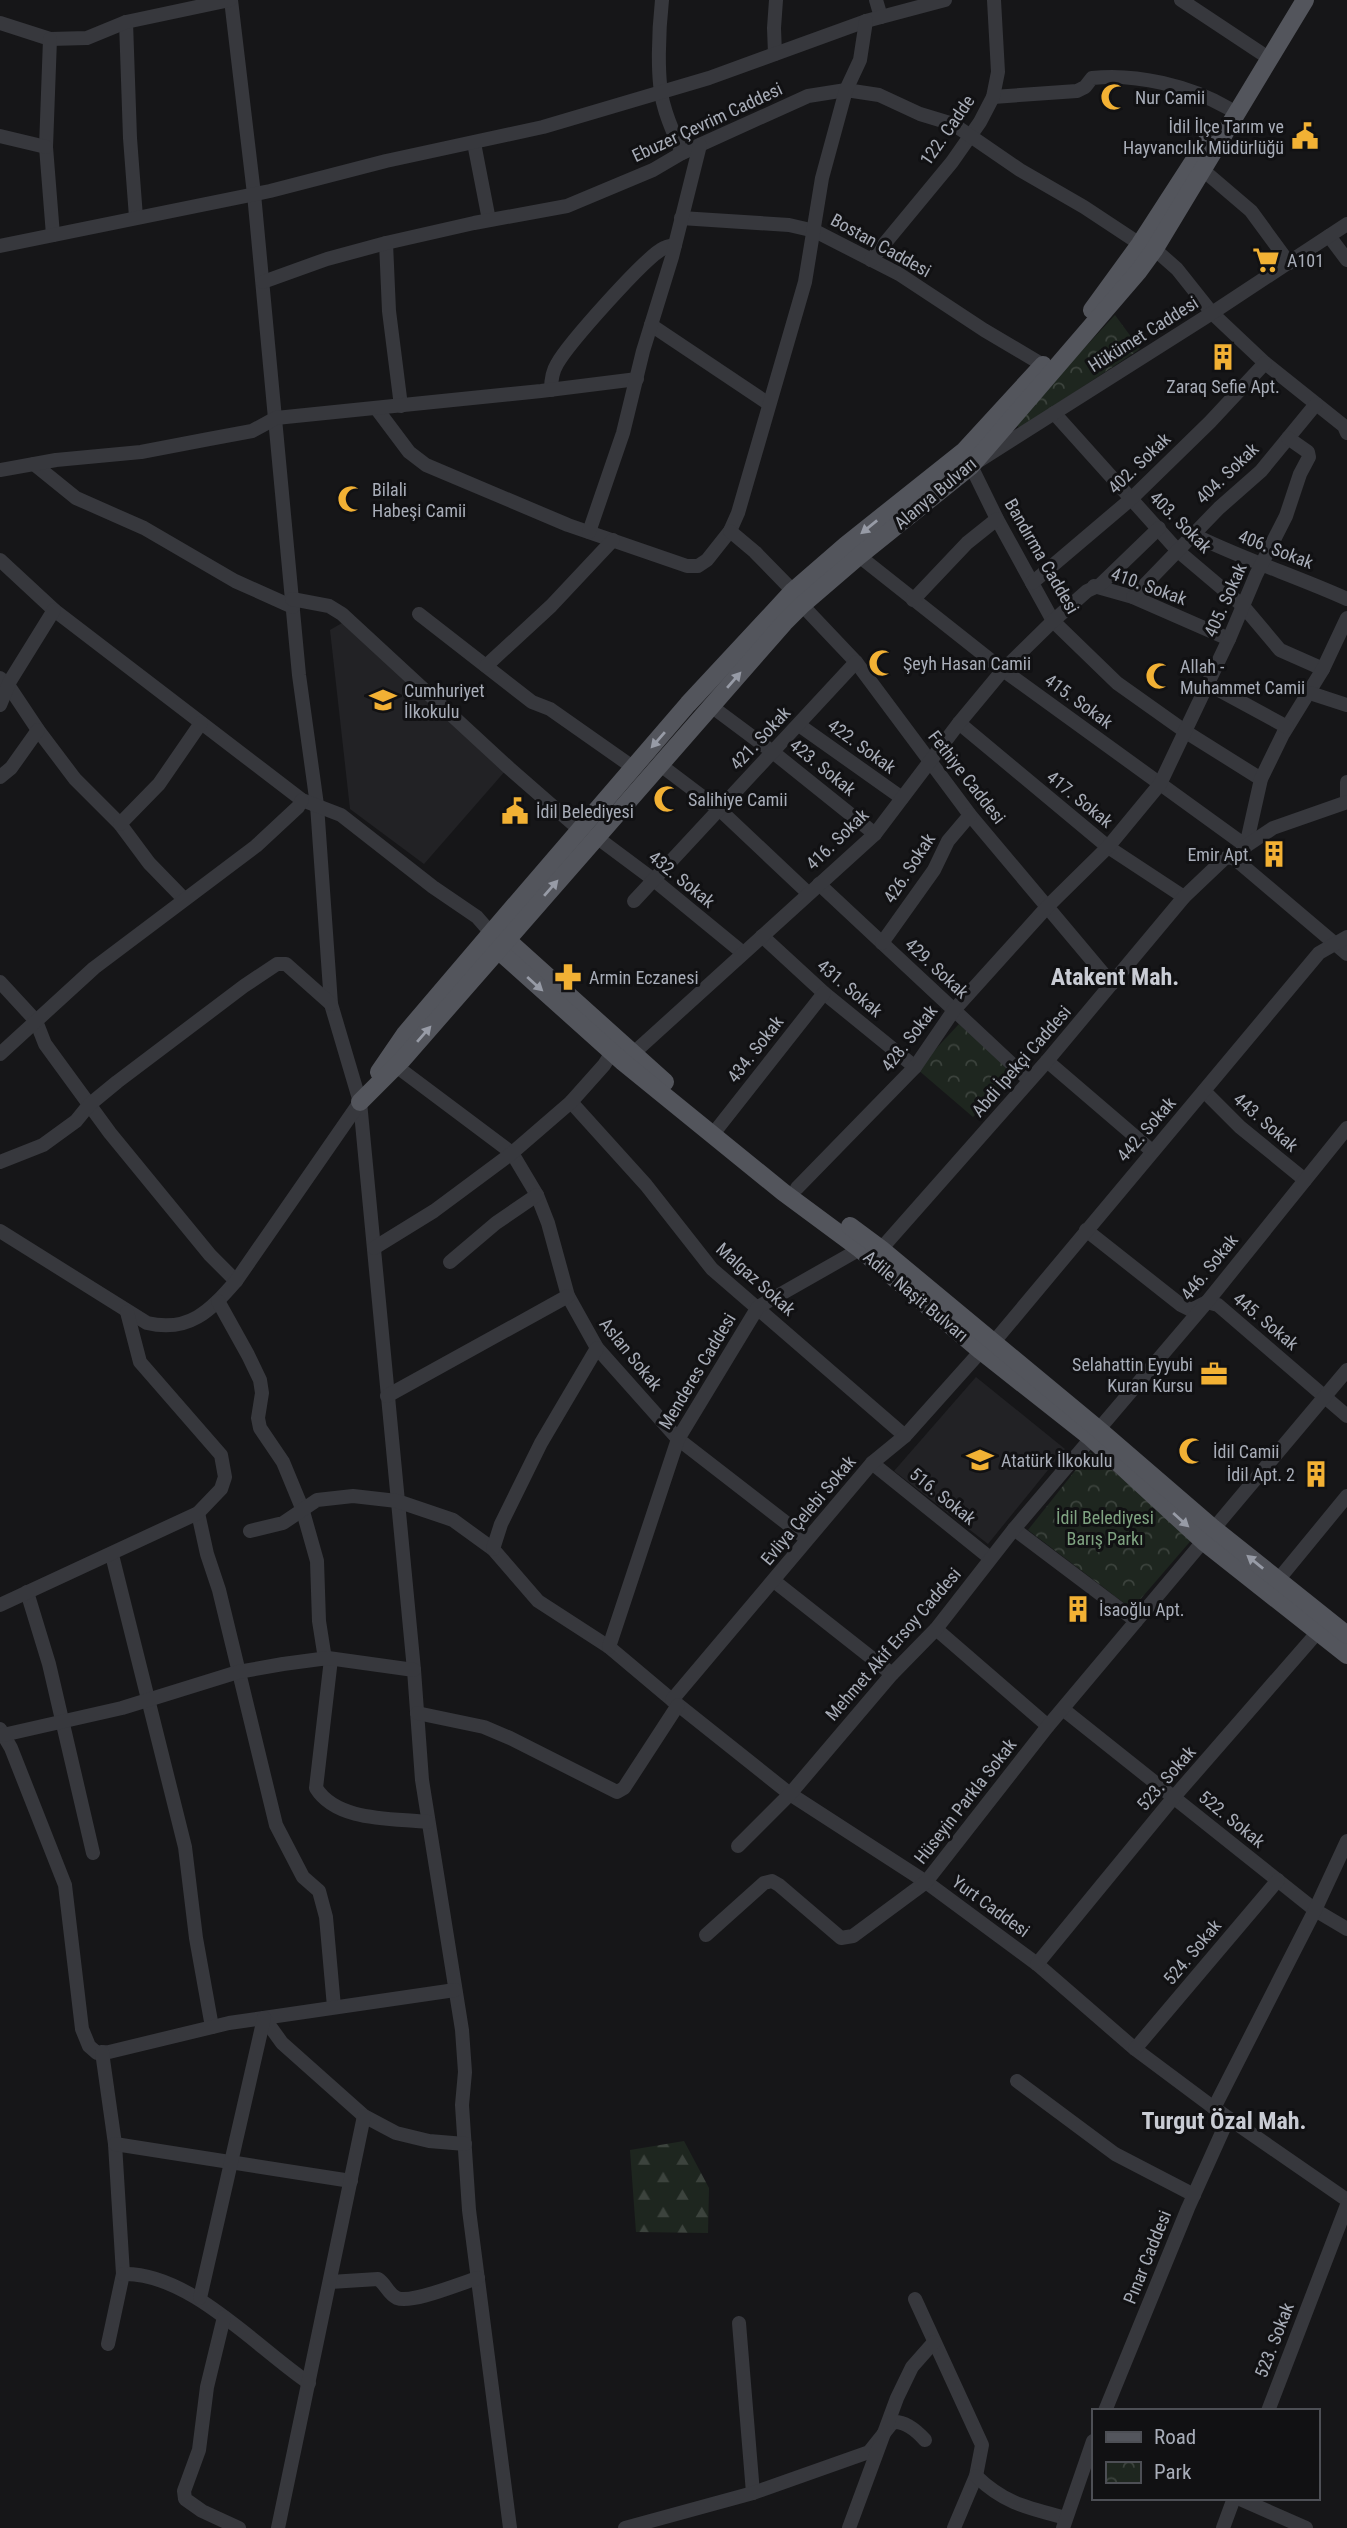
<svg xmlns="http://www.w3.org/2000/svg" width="1347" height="2528" font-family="'Roboto Condensed',sans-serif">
<defs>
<pattern id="forest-firs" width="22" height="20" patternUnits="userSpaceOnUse" patternTransform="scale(1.75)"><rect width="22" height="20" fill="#1e261f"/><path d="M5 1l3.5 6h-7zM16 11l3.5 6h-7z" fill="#3c433d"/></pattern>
<pattern id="park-crowns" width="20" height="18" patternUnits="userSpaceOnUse" patternTransform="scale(1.75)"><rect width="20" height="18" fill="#1e261f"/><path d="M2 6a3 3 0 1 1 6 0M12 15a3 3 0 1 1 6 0" fill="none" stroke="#3c433d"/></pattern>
</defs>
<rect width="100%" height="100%" fill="#161618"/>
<g fill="#222225">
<polygon points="342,623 506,770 424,864 350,809 330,630"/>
<polygon points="976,1377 1065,1449 988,1544 894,1471"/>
</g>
<polygon fill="url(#forest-firs)" points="684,2141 709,2188 708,2233 636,2232 630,2150"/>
<g fill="url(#park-crowns)">
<polygon points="1115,315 1140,349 1020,428 1014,424"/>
<polygon points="959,1024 1008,1068 1008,1079 973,1117 917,1069"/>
<polygon points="1090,1452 1194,1537 1132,1609 1028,1530"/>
</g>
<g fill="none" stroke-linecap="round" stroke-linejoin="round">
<g stroke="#37383d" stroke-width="14">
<polyline points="231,0 254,194 299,675 317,805 331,1004 360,1102 414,1670 422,1780 462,2030 465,2072 462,2105 469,2210 510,2528"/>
<path d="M662 0C659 27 656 80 664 106 668 122 676 138 682 153"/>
<polyline points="876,0 881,17"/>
<polyline points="1181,0 1261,53"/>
<polyline points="126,22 130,138 136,217"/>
<polyline points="0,23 50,39 87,38 126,22 230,0"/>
<polyline points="50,39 46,147 53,235"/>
<polyline points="775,54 774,28 776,0"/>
<path d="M993 97 1077 91 1085 87 1092 78C1136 73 1190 86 1228 108"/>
<polyline points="0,136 46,147"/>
<polyline points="474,143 489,220"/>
<polyline points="1203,170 1251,211 1289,263"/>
<polyline points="681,218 789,225 815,231 899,274 984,330 1043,365"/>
<polyline points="1329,236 1347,260"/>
<polyline points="386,243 389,311 401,406"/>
<polyline points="0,246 270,191 386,161 543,127 709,78 866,21 945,0"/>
<polyline points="871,260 952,162 980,122 993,97 998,72 994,0"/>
<polyline points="263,282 327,259 386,243 474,223 567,206 653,170 682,153 808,96 846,90 879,95 920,114 953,124 1020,170 1084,207 1140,244 1160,254 1177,269 1212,313 1265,363 1344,426 1347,433"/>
<polyline points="651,325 769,404"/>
<path d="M551 390C551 381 552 372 557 364 568 344 646 256 664 248 668 246 671 246 675 245"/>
<polyline points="376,408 409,452 426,465 568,525 687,566 698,566 707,560 730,531 738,513 805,282 822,178 846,90 860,60 866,21"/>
<polyline points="1054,413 1178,551 1243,606 1280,650 1323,669"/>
<polyline points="980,460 1212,313 1347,224"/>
<polyline points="34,464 76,498 144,528 235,581 293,607"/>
<polyline points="971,466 997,519 1053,621 1117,683 1186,732 1261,779"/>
<polyline points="0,470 56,460 141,452 209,439 252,431 276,418 541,391 637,379"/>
<polyline points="730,531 755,552 793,591 802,605 856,662 970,815 1112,984"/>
<polyline points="589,532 623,433 643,351 672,257 700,145"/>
<path d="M1192 534C1242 559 1296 576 1347 599"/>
<polyline points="859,556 1003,670 1246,846 1261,779 1283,734 1323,669 1347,618"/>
<polyline points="0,560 54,610 302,800 341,815 433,887 477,917 491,933 499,936"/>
<polyline points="1032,583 1131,499 1210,422 1265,363"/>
<polyline points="1094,586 1133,597 1229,639"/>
<polyline points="1133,597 1219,508 1261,471 1316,404"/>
<polyline points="292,599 329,606 342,614 509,768 580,830"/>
<polyline points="913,600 967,543 997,519"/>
<polyline points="419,614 532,702 550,709 634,768"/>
<polyline points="486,666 551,606 613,540"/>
<polyline points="0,678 8,685 38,730 75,779 120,824 149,863 184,899"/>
<polyline points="1208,684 1287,727"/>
<polyline points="1310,693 1347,705"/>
<polyline points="0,705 10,681 54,610"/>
<polyline points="711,706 774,753 875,834"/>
<polyline points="959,723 1108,847 1184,897"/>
<polyline points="799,725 902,798"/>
<polyline points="659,764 720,810 808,893"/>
<polyline points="0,777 11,768 38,730"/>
<polyline points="1347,802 1347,782"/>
<polyline points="120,824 159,784 201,723"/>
<polyline points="595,836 654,880 743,953"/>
<polyline points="1243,848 1273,828 1347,802"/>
<polyline points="819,884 1029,1080"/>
<polyline points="634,901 856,662"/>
<polyline points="762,936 824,993 915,1067"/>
<polyline points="882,943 934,870 948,841 970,815"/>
<polyline points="0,982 36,1021 45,1044 110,1133 210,1255 236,1281"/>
<polyline points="0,1054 94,968 256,846 298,807 302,800"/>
<polyline points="627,1059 875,834 959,723 1003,670 1053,621 1087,591 1100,585 1159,528"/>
<polyline points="1047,1061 1152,1151"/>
<polyline points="396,1066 512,1153 537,1195 548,1223 568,1296 597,1348 678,1439 807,1539"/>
<polyline points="1204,1091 1240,1127 1305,1180"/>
<polyline points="571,1102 646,1185 712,1269 905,1436"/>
<polyline points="717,1129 824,993"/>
<polyline points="0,1162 43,1145 76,1121 89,1105 117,1082 244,986 277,964 286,964 331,1004"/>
<polyline points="797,1188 915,1067 954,1010 1047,907 1108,847 1160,784 1229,639 1256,575 1286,516 1300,474 1309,457 1308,452 1288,438"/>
<polyline points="1086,1230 1181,1305 1191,1310 1207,1302 1218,1305 1347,1416"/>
<path d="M0 1231 147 1323C189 1333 210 1311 236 1281L360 1102"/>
<polyline points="374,1248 434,1211 512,1153 571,1102 604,1065 618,1043"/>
<polyline points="881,1249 1047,1061 1184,897 1224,859 1229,857 1235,859 1347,954"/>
<polyline points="450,1262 496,1223 537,1195"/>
<polyline points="218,1301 248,1355 260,1380 262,1393 258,1418 260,1428 283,1462 302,1508 317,1561 319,1621 325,1659"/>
<polyline points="993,1343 1319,953 1347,937"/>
<polyline points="387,1396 568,1296"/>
<polyline points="872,1463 990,1558"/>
<polyline points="198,1513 207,1554 219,1590 276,1825 303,1877 319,1891 326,1917 334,2007"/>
<polyline points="1014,1529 1136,1621"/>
<polyline points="250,1531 283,1523 317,1500 353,1496 397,1501 453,1520 493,1549 538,1601 609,1647 672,1700 790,1794 926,1882 1037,1964 1135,2049 1214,2108 1347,2200"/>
<polyline points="493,1549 501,1524 541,1443 597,1348"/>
<polyline points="112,1555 185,1847 196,1938 212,2027"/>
<polyline points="1278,1580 1347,1496"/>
<polyline points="774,1581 892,1674"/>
<polyline points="27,1592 49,1664 93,1853"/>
<polyline points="0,1605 198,1513 221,1489 225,1477 221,1455 140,1362 127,1312"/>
<polyline points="936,1629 1048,1726"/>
<polyline points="609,1647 678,1439 758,1307 860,1249"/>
<path d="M331 1659 316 1788C337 1822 393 1818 428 1822"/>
<polyline points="672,1700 872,1463 905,1436 981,1351"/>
<polyline points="1064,1710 1315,1910 1347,1929"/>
<polyline points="417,1713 484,1727 510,1738 617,1792 624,1788 678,1705"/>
<polyline points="0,1729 11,1748 65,1885 82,2029 89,2046 97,2053 109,2052 229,2023 455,1990"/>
<polyline points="3,1735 122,1708 238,1672 283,1664 328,1658 414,1670"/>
<polyline points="738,1846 790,1794 892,1674 936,1629 1014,1529 1207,1302 1347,1128"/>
<polyline points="706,1935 764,1883 772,1881 779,1885 841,1938 853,1936 926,1882 1048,1726 1347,1370"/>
<polyline points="1037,1964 1174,1797 1323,1626"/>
<polyline points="264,2018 282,2043 364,2116 396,2133 429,2141 465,2144"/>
<polyline points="1135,2049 1278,1880"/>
<polyline points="102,2052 115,2144 123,2274 108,2344"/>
<polyline points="1017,2081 1115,2154 1194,2195"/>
<polyline points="1214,2108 1315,1910 1347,1841"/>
<polyline points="115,2144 351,2181"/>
<path d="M123 2274C189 2272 257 2348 309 2383"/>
<path d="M330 2282 378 2279C386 2284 388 2294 397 2298 412 2304 461 2283 478 2278"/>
<polyline points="200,2298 264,2018"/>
<polyline points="915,2299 982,2445 976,2476 954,2528"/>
<polyline points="224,2317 207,2387 199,2450 184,2491 185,2499 202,2511 239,2528"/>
<polyline points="739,2323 753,2493"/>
<polyline points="1105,2411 1188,2208 1228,2119"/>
<polyline points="1268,2411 1347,2205"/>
<path d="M976 2476C1005 2504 1028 2508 1066 2518"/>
<polyline points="1238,2498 1306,2528"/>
<polyline points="278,2528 364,2116"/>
<path d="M625 2528 753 2493 869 2452 893 2422C906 2421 917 2431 925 2440"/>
<polyline points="849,2528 897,2398 912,2367 934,2342"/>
<polyline points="1063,2528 1093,2441"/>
<polyline points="1223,2528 1234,2498"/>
</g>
<g stroke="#53555c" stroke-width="18">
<polyline points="1092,310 1140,244 1206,142"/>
<polyline points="506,939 665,1082"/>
<polyline points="493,940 498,950 623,1062 783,1192 860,1249 981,1351 1090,1437 1204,1542 1347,1655"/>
<polyline points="379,1072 405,1034 491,933 688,704 793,591 846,545 964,451 1043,365"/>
<polyline points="360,1102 402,1060 784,623 802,605 859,556 971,466 1138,272 1154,250 1305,0"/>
<polyline points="850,1226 881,1249 1098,1429 1213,1528 1347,1635"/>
</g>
</g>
<defs><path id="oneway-solid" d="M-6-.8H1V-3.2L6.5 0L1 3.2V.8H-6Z" transform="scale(1.75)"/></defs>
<g fill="#979ba6">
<use href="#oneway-solid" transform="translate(869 527) rotate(141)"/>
<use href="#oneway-solid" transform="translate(734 680) rotate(-49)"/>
<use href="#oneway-solid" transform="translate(658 740) rotate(131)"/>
<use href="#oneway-solid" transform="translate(551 888) rotate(-49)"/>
<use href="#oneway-solid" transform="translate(535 984) rotate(42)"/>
<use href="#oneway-solid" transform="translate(424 1034) rotate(-49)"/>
<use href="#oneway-solid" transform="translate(1181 1520) rotate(42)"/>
<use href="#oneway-solid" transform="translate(1255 1562) rotate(-141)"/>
</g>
<defs>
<symbol id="mosque-bare" viewBox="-9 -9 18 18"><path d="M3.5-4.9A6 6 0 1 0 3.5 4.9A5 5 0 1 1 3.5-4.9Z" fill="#f2b134" stroke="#111113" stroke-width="2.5" paint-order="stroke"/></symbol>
<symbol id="civic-bare" viewBox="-9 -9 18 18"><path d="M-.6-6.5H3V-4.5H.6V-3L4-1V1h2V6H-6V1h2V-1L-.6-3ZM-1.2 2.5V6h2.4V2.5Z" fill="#f2b134" stroke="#111113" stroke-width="2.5" paint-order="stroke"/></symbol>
<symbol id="supermarket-bare" viewBox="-9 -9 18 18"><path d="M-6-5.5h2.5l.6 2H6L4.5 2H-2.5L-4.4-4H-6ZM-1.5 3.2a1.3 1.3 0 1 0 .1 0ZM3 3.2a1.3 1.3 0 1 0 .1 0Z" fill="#f2b134" stroke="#111113" stroke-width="2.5" paint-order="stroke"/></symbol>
<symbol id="building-bare" viewBox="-9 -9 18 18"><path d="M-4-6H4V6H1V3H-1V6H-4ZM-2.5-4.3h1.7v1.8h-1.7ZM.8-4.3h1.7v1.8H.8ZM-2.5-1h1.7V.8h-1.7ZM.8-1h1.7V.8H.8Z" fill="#f2b134" stroke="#111113" stroke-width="2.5" paint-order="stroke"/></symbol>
<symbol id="school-bare" viewBox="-9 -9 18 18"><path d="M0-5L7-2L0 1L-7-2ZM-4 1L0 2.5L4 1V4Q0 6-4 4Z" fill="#f2b134" stroke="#111113" stroke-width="2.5" paint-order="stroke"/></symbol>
<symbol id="pharmacy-bare" viewBox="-9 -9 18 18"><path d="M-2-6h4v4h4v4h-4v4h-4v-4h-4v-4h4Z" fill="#f2b134" stroke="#111113" stroke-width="2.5" paint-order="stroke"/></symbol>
<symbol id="office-bare" viewBox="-9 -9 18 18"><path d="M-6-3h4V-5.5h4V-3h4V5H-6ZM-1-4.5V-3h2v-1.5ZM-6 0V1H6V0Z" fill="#f2b134" stroke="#111113" stroke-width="2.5" paint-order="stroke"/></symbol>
</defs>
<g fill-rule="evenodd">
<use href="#mosque-bare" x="1095" y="78" width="38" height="38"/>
<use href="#civic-bare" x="1286" y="117" width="38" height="38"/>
<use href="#supermarket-bare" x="1247" y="241" width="38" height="38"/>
<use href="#building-bare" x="1204" y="338" width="38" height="38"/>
<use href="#mosque-bare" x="332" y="480" width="38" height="38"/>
<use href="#mosque-bare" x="863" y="644" width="38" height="38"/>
<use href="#mosque-bare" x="1140" y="657" width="38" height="38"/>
<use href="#school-bare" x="364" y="681" width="38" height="38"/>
<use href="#mosque-bare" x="648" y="780" width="38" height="38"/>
<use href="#civic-bare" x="496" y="792" width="38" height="38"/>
<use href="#building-bare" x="1255" y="835" width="38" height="38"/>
<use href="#pharmacy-bare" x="549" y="958" width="38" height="38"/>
<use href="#office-bare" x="1195" y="1355" width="38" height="38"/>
<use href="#mosque-bare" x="1173" y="1432" width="38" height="38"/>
<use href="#school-bare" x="961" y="1441" width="38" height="38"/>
<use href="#building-bare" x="1297" y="1455" width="38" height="38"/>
<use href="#building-bare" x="1059" y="1590" width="38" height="38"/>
</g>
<g text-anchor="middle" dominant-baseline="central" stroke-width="6" stroke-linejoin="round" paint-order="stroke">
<g font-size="18" fill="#a8adb8" stroke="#111113" text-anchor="start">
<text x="1135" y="97">Nur Camii</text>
<text x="1284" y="126" text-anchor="end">İdil İlçe Tarım ve<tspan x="1284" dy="21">Hayvancılık Müdürlüğü</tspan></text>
<text x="1287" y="260">A101</text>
<text x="1223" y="386" text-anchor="middle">Zaraq Sefie Apt.</text>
<text x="372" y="489">Bilali<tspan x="372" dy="21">Habeşi Camii</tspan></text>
<text x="903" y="663">Şeyh Hasan Camii</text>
<text x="1180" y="666">Allah -<tspan x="1180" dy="21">Muhammet Camii</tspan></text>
<text x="404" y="690">Cumhuriyet<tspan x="404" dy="21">İlkokulu</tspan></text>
<text x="688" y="799">Salihiye Camii</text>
<text x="536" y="811">İdil Belediyesi</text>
<text x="1253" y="854" text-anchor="end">Emir Apt.</text>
<text x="589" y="977">Armin Eczanesi</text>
<text x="1193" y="1364" text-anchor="end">Selahattin Eyyubi<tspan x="1193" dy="21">Kuran Kursu</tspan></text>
<text x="1213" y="1451">İdil Camii</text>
<text x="1001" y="1460">Atatürk İlkokulu</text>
<text x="1295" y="1474" text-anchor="end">İdil Apt. 2</text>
<text x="1099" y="1609">İsaoğlu Apt.</text>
</g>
<g font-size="18" fill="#a8adb8" stroke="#111113">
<text transform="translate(707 122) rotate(-25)">Ebuzer Çevrim Caddesi</text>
<text transform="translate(947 130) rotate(-55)">122. Cadde</text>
<text transform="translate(881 245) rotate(29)">Bostan Caddesi</text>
<text transform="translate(1143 334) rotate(-32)">Hükümet Caddesi</text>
<text transform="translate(1139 463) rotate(-44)">402. Sokak</text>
<text transform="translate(1227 473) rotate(-44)">404. Sokak</text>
<text transform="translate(935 493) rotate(-40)">Alanya Bulvarı</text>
<text transform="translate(1181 522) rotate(45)">403. Sokak</text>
<text transform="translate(1276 549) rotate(21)">406. Sokak</text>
<text transform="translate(1042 556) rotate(60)">Bandırma Caddesi</text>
<text transform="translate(1149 586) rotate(20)">410. Sokak</text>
<text transform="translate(1225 600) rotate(-66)">405. Sokak</text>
<text transform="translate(1079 701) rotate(36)">415. Sokak</text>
<text transform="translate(760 738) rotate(-47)">421. Sokak</text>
<text transform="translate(862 746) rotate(36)">422. Sokak</text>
<text transform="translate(823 767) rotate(39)">423. Sokak</text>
<text transform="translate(967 777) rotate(52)">Fethiye Caddesi</text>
<text transform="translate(1080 799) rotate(39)">417. Sokak</text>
<text transform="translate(837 839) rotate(-44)">416. Sokak</text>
<text transform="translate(909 868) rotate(-57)">426. Sokak</text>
<text transform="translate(682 879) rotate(39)">432. Sokak</text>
<text transform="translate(937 968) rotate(43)">429. Sokak</text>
<text transform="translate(850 988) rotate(40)">431. Sokak</text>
<text transform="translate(909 1038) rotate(-52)">428. Sokak</text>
<text transform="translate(755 1049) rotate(-52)">434. Sokak</text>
<text transform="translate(1021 1061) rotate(-49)">Abdi İpekçi Caddesi</text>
<text transform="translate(1266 1122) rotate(41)">443. Sokak</text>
<text transform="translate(1146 1129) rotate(-49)">442. Sokak</text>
<text transform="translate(1209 1267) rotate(-51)">446. Sokak</text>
<text transform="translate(756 1279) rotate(42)">Malgaz Sokak</text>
<text transform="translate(916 1296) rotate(40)">Adile Naşit Bulvarı</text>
<text transform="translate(1266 1321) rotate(40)">445. Sokak</text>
<text transform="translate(631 1354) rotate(51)">Aslan Sokak</text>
<text transform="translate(697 1371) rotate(-59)">Menderes Caddesi</text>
<text transform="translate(943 1496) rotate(39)">516. Sokak</text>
<text transform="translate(808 1510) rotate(-50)">Evliya Çelebi Sokak</text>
<text transform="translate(893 1644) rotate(-49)">Mehmet Akif Ersoy Caddesi</text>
<text transform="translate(1166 1778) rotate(-49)">523. Sokak</text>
<text transform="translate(965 1801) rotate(-52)">Hüseyin Parkla Sokak</text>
<text transform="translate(1232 1819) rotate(39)">522. Sokak</text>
<text transform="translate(991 1906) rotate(36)">Yurt Caddesi</text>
<text transform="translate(1192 1952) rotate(-50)">524. Sokak</text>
<text transform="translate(1147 2257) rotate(-68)">Pınar Caddesi</text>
<text transform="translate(1274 2340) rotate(-69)">523. Sokak</text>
</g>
<g font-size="18" fill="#7fa381" stroke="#111113">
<text x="1105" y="1517">İdil Belediyesi<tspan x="1105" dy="21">Barış Parkı</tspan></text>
</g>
<g font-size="24" font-weight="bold" fill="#c9ccd4" stroke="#111113">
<text x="1115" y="977">Atakent Mah.</text>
<text x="1224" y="2121">Turgut Özal Mah.</text>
</g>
</g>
<rect x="1092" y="2409" width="228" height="91" fill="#111113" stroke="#4d4f55" stroke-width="2"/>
<rect x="1106" y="2432" width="35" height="10" fill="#53555c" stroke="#4d4f55" stroke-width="2"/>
<text x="1154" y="2444" font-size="21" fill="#a8adb8">Road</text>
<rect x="1106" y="2462" width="35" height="21" fill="url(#park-crowns)" stroke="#4d4f55" stroke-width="2"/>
<text x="1154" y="2479" font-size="21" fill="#a8adb8">Park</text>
</svg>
